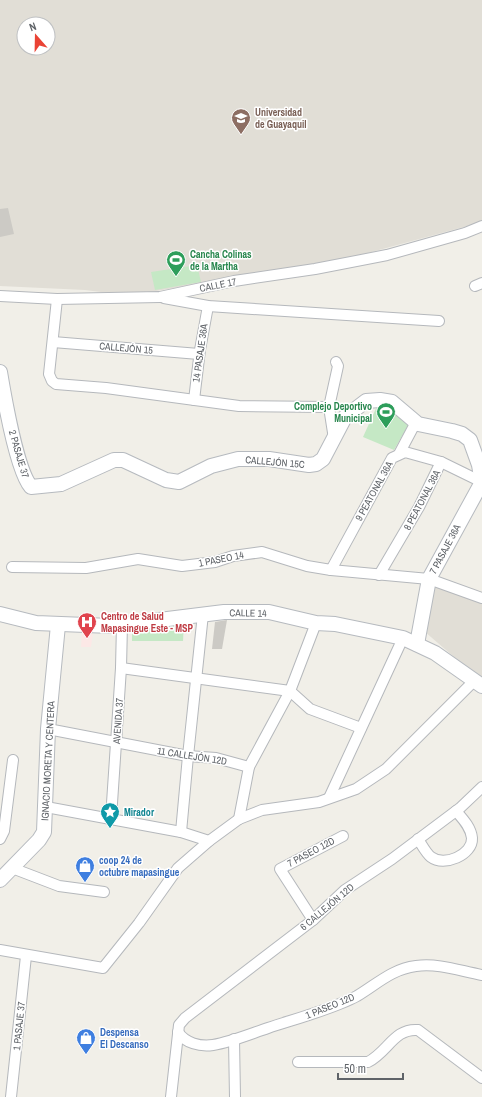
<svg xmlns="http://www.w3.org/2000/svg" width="482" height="1097" font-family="'Archivo Narrow',sans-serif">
<rect width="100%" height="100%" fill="#f1efe8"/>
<g fill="#e1ded6" fill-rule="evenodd">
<path d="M0 0H482V222L342 260 138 294 125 295 85 290 0 286ZM24 24H48V48H24Z"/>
<polygon points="431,585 482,600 482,681 424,631"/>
</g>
<polygon fill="#fce8e6" points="82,632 93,632 91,647 81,647"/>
<g fill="#c5e8c5">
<polygon points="197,265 201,282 155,290 151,272"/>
<polygon points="378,404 410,422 394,450 363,437"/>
<polygon points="184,622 183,641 132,641 132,627"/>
</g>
<g fill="#cccac5">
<polygon points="8,208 14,234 0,237 0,209"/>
<polygon points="227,620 222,649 212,649 215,622"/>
</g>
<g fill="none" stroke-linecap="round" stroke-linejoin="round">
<defs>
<g id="street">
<polyline points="475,286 482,283"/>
<polyline points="0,296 57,299 160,297 234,281 315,269 387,255 465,233 482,226"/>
<polyline points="164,298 208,306 439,321"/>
<polyline points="57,299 49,374 52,381 56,384 106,388 239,406 329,407"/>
<polyline points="53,342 199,354"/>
<polyline points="194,400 200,350 208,306"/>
<polyline points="334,439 329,407 338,366 336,362"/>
<polyline points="399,454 416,422"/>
<polyline points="12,567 86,568 138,559 182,566 215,562 233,556 262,552 307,566 331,570 429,579 482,598"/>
<polyline points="331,570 392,458 405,452 441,462"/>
<polyline points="379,575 419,507 441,462 482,482"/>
<polyline points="121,668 290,691 310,709 361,728"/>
<polyline points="48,729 188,756 216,758 249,767 290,691 316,623"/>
<polyline points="329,798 403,638"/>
<polyline points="46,807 181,832 209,841"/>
<polyline points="111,818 121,668 122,624"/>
<polyline points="239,819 249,767"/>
<polyline points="181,832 188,756 203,614"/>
<polyline points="0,839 4,831 13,760"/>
<path d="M418 839C422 845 426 853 431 857 444 867 473 855 472 838 471 827 462 818 456 811"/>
<polyline points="12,868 59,886 104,892"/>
<polyline points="313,920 280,869 343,836"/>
<polyline points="0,950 103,968 139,923 178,868 209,841 239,819 262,810 319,802 356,789 386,769 475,680"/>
<path d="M178 1032C185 1043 200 1047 213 1045 231 1042 250 1034 268 1028 295 1019 333 1009 357 996 377 984 392 969 416 966 439 963 460 971 482 975"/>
<polyline points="234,1039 235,1097"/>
<path d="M298 1062H368C388 1052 394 1028 418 1030L482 1078"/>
<polyline points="11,1097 26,956"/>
<polyline points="171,1097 179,1025 185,1018 313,920 345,890 392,859 460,808 482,787"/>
</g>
<g id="secondary">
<path d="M0 372C4 396 17 471 31 487L61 484 114 460H123L166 480 179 482 211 466 238 459H269L309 465 316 464 323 459 345 417 366 401 380 400 392 402 418 424 452 431 462 434 470 440 479 465 482 482 429 579 417 644"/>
<polyline points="0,614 36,623 111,626 224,612 269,612 316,623 335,624 403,638 435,653 482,686"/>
<polyline points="0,880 39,840 44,832 48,729 58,625"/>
</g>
</defs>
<use href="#street" stroke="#b5b8bc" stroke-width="12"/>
<use href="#secondary" stroke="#b6babf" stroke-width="16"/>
<use href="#street" stroke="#fff" stroke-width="10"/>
<use href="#secondary" stroke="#fff" stroke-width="14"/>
</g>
<defs>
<symbol id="university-pin" viewBox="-11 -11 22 30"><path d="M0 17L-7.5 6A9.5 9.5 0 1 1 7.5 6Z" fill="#8d6e63" stroke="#fff"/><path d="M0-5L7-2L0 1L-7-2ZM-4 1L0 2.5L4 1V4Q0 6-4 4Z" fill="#fff"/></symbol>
<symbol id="stadium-pin" viewBox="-11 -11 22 30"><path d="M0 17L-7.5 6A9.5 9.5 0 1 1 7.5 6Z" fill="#2e9e5b" stroke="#fff"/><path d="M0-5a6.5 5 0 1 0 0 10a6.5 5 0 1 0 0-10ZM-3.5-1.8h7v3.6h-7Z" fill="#fff"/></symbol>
<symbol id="hospital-pin" viewBox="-11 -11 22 30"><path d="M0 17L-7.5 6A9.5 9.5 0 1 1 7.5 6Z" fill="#e0444e" stroke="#fff"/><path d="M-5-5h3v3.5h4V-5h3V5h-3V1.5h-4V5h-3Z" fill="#fff"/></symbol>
<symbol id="sight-pin" viewBox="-11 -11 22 30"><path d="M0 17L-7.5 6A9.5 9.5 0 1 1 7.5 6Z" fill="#0f9aa8" stroke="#fff"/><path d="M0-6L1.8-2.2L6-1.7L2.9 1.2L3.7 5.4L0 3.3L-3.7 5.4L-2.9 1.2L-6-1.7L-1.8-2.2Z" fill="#fff"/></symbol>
<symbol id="shop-pin" viewBox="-11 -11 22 30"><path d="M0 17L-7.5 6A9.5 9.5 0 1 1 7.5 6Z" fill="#3f7fe0" stroke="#fff"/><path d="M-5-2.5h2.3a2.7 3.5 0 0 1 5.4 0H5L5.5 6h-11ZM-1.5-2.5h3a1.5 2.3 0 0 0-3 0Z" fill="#fff"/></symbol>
</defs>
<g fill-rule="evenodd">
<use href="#university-pin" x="230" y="107" width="22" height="30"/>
<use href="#stadium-pin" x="165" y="249" width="22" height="30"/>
<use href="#stadium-pin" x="375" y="401" width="22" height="30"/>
<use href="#hospital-pin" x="76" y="611" width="22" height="30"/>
<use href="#sight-pin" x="99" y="801" width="22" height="30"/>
<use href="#shop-pin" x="74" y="855" width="22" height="30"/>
<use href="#shop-pin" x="75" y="1027" width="22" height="30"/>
</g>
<g text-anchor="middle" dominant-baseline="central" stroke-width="3" stroke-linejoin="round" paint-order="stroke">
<g font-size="10" font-weight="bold" fill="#785e54" stroke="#fff" text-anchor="start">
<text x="255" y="112">Universidad<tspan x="255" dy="12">de Guayaquil</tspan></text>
</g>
<g font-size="10" font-weight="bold" fill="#27864d" stroke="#fff" text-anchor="start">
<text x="190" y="254">Cancha Colinas<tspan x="190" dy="12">de la Martha</tspan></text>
<text x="372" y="406" text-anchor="end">Complejo Deportivo<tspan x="372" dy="12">Municipal</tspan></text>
</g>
<g font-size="10" fill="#5f6368" stroke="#fff">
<text transform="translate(218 285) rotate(-11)">CALLE 17</text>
<text transform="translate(126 348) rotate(5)">CALLEJÓN 15</text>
<text transform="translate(200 353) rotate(-82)">14 PASAJE 36A</text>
<text transform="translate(19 454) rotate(74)">2 PASAJE 37</text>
<text transform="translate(275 462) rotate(5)">CALLEJÓN 15C</text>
<text transform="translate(374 491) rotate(-61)">9 PEATONAL 36A</text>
<text transform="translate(422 500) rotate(-62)">8 PEATONAL 36A</text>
<text transform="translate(445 549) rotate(-62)">7 PASAJE 36A</text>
<text transform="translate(221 559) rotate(-11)">1 PASEO 14</text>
<text transform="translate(248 613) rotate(1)">CALLE 14</text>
<text transform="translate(118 721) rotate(-86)">AVENIDA 37</text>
<text transform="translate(192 756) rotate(9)">11 CALLEJÓN 12D</text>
<text transform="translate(48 761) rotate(-87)">IGNACIO MORETA Y CENTERA</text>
<text transform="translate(311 852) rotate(-28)">7 PASEO 12D</text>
<text transform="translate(327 907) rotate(-40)">6 CALLEJÓN 12D</text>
<text transform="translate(330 1006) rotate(-22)">1 PASEO 12D</text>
<text transform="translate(19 1026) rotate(-84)">1 PASAJE 37</text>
</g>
<g font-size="10" font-weight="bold" fill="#be3a42" stroke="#fff" text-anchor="start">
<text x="101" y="616">Centro de Salud<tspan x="101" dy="12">Mapasingue Este - MSP</tspan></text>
</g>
<g font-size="10" font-weight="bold" fill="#0d838f" stroke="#fff" text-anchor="start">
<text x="124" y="812">Mirador</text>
</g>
<g font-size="10" font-weight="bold" fill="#366cbe" stroke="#fff" text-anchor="start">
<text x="99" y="860">coop 24 de<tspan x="99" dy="12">octubre mapasingue</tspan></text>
<text x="100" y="1032">Despensa<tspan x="100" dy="12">El Descanso</tspan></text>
</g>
</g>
<g transform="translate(36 36) rotate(340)"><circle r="19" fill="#ffffff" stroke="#bfc1c3"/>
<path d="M0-3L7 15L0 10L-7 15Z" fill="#ea4335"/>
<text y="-6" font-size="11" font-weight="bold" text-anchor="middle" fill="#5f6368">N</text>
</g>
<path d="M338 1073v6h65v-6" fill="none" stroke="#5f6368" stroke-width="2"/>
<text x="344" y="1073" font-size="12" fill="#5f6368" stroke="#ffffff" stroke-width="3" paint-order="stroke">50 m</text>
</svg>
